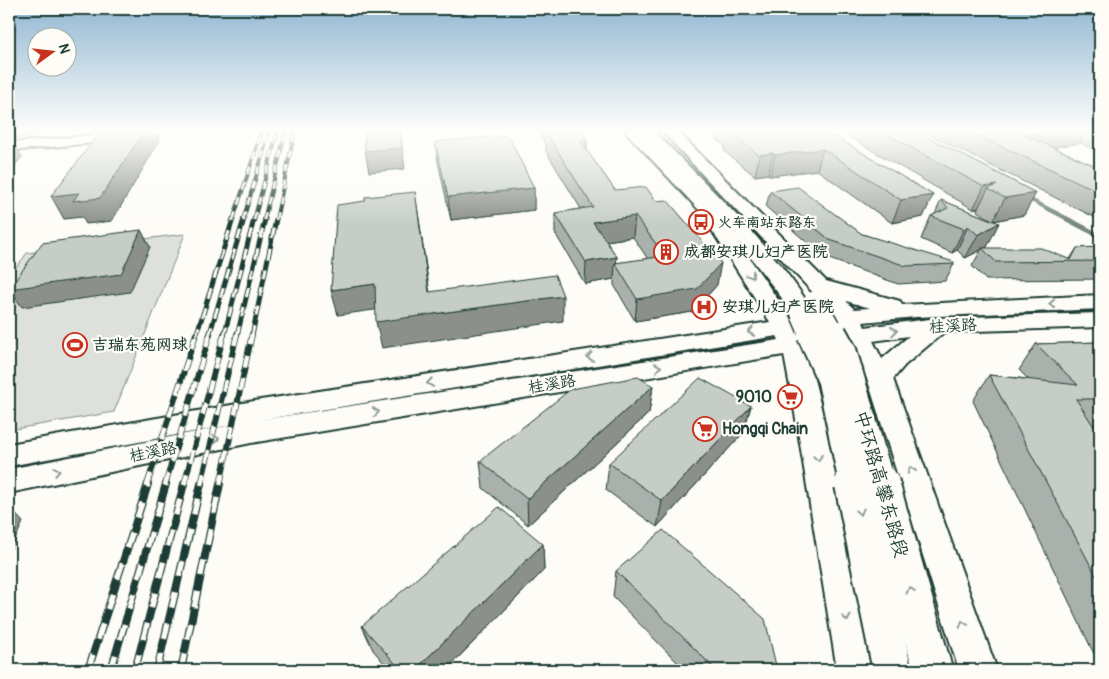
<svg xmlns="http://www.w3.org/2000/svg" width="1109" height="679" font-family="Pangolin,'LXGW WenKai TC',sans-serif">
<rect width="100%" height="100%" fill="#fdfcf7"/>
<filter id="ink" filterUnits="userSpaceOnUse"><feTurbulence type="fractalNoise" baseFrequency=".02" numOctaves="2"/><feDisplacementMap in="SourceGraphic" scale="10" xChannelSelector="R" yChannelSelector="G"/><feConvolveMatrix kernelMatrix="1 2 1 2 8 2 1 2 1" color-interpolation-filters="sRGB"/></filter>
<g filter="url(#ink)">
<polygon fill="#dde0db" stroke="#7e8e88" points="185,234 114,412 9,430 9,277 27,253"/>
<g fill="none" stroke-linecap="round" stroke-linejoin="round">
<polyline stroke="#75877f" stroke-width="4" points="1027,198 1070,220"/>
<polyline stroke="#75877f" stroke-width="5" points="1067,219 1100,236"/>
<defs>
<polygon id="tertiary" points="113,130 135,130 133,133 94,143 9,151 9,143 94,135"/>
<path id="secondary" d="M624 130H639L712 203 791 319 832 313 661 130H676L826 281 900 301 902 305 1100 295V309L916 317 863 322 865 327 938 318 1100 313V327L944 332 905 365 893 379 997 670H959L868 381 850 344 807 351 824 419 876 670H837L796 419 784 355 251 443 9 493V469L236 424 9 466V444L254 401 770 322 699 210ZM846 301 870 308 854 309ZM842 325 844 330 801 336 799 332ZM777 336 779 340 259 420ZM909 336 882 359 873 341Z"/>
<path id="primary" d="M637 130H653C707 186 777 249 815 315L812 320 803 323 794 320 781 297 741 245Z"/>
<polygon id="trunk" points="9,130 42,130 40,133 9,138"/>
</defs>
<use href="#tertiary" stroke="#1f3d34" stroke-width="4"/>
<use href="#secondary" stroke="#1f3d34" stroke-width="4"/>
<use href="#primary" stroke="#1f3d34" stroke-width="4"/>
<use href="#trunk" stroke="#1f3d34" stroke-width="3"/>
<use href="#tertiary" fill="#fdfcf7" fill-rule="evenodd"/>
<use href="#secondary" fill="#fdfcf7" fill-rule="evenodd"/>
<use href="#primary" fill="#fdfcf7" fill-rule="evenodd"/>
<use href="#trunk" fill="#fdfcf7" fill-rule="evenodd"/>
<defs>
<g id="rail-far3">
<polyline points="233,220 262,130"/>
<polyline points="243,220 270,130"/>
<polyline points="254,220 278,130"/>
<polyline points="264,220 286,130"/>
<polyline points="276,220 295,130"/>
</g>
<g id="rail-far2">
<polyline points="196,336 233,219"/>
<polyline points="209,336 244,219"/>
<polyline points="224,336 254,219"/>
<polyline points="237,336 265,219"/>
<polyline points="252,336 276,219"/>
</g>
<g id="rail-far1">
<polyline points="147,485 196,334"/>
<polyline points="165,485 210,334"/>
<polyline points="184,485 224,334"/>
<polyline points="201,485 237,334"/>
<polyline points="220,485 252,334"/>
</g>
<g id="rail">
<polyline points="88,670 148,484"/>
<polyline points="111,670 166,484"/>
<polyline points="135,670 184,484"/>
<polyline points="157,670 201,484"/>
<polyline points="181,670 220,484"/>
</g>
</defs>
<use href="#rail-far3" stroke="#1f3d34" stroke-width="4"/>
<use href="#rail-far2" stroke="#1f3d34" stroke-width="5"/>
<use href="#rail-far1" stroke="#1f3d34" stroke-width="6"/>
<use href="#rail" stroke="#1f3d34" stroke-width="8"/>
<use href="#rail-far3" stroke="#fdfcf7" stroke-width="2.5" stroke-dasharray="8" stroke-linecap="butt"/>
<use href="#rail-far2" stroke="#fdfcf7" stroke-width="3" stroke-dasharray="10" stroke-linecap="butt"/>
<use href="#rail-far1" stroke="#fdfcf7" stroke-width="4.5" stroke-dasharray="12" stroke-linecap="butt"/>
<use href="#rail" stroke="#fdfcf7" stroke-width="5.5" stroke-dasharray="16" stroke-linecap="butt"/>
<defs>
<g id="primary-bridge-far2">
<polyline points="815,303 833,336"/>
<polyline points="803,315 812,336"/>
</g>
<g id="primary-bridge-far1">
<polyline points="812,334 832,379 854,485"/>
<polyline points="832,334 842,352 880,485"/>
</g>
<g id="primary-bridge">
<polyline points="854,484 892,670"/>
<polyline points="880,484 933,670"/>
</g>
</defs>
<use href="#primary-bridge-far2" stroke="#1f3d34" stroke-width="26" stroke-linecap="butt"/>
<use href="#primary-bridge-far1" stroke="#1f3d34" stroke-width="33" stroke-linecap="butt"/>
<use href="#primary-bridge" stroke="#1f3d34" stroke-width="42" stroke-linecap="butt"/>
<use href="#primary-bridge-far2" stroke="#fdfcf7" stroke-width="23"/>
<use href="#primary-bridge-far1" stroke="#fdfcf7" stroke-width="29"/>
<use href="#primary-bridge" stroke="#fdfcf7" stroke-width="38"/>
</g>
<g fill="#aab0ab" stroke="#1f3d34" fill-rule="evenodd">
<path d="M538 130H581L587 140V151L615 190 656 201 717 285 692 312 635 321 614 285V279L585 284 555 233V213L581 209 546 151V146ZM633 237 648 259 616 263 617 257 606 241Z"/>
<polygon points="705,130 824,130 933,195 923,217 892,223 817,170 770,176 768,174 755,176 724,151 725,146"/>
<polygon points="847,130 914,130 1036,193 1024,215 993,221 987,247 984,248 1070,259 1077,248 1100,248 1100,279 986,280 972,266 981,250 965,258 957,250 952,253 921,239 931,216 935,214 941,200 992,220 977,211 978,208 973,209 846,135"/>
<polygon points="920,130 1100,130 1100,152 1080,143 1053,147 1100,168 1100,220"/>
<polygon points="435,142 534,188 534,210 451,220 438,162"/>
<polygon points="770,191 862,234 954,264 945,281 898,284 824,257 766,207"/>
<polygon points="1100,342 1100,424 1093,425 1100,436 1100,657 1095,656 973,401 989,375 1028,379 1019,370 1036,344"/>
<polygon points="653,386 649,413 528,525 483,488 480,461"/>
<polygon points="751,406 743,433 657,527 606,490 609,463"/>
<polygon points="543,544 544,570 446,670 390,670 373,650 362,626"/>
<polygon points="616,571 777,670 685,670 613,597"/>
</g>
<g fill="#8b908b" stroke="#1f3d34">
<polygon points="145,130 156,130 160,140 112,221 86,224 82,217 64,219 51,196 79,193"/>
<polygon points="399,130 400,130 405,169 369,172 365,151"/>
<polygon points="1051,130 1087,130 1080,143 1016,153 1024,135"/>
<polygon points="10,137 22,157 9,172 9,138"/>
<polygon points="587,140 587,159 580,141"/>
<polygon points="823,149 817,170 770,176 775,155"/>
<polygon points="773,153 768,174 755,176 759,155"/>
<polygon points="997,185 988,189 978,208 973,209 984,187"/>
<polygon points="534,188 534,210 451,220 448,197"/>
<polygon points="415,192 433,314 563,296 563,321 382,348 376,322 429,292"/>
<polygon points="1036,193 1024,215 993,221 1005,198"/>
<polygon points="933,195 923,217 892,223 901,200"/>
<polygon points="635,216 633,237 592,243 593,222"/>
<polygon points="999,223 987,247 982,249 982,248 981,250 965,258 978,235"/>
<polygon points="968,226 957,250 952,253 964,229"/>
<polygon points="141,230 150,247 130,292 22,307 9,289"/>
<polygon points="617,257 616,265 615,263 614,279 585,284 586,262"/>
<polygon points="721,263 717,285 692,312 635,321 637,299"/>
<polygon points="375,284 381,309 338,315 331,290"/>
<polygon points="653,386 649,413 528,525 527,499"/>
<polygon points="751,406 743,433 657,527 662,501"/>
<polygon points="9,507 23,522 9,553"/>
<polygon points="543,544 544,570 446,670 415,670"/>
</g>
<g fill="#c6cdc7" stroke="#1f3d34">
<polygon points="102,130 145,130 100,198 73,201 79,193 51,196"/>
<polygon points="364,130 399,130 402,148 365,151"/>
<polygon points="547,130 581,130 587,140 580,141 615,190 646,187 656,201 667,200 721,263 697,289 637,299 615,263 665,256 635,216 593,222 617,257 586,262 555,213 593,207 546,133 549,133"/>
<polygon points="824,130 933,195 901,200 823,149 775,155 773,153 759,155 728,131"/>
<polygon points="879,130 914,130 1036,193 1005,198 988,189 997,185 984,187"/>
<polygon points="966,130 1051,130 1024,135 1100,168 1100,192"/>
<polygon points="508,135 534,188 448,197 435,142"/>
<polygon points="798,187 862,234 954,262 954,264 906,266 830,240 770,191"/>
<polygon points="415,192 429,292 555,275 563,296 376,322 375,284 331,290 337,205 365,201 365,197"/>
<polygon points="941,200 999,223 978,235 968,226 964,229 931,216 948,208"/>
<polygon points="141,230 121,274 9,289 42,243"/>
<polygon points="1099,247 1100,248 1100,261 996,262 982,248 1041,248 1071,260 1077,248"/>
<polygon points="1100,342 1100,399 1076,399 1100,436 1100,583 989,375 1078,385 1036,344"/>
<polygon points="638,377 653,386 527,499 480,461 571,389"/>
<polygon points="700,378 751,406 662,501 609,463"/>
<polygon points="499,507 543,544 415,670 401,670 362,626"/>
<polygon points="663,530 765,619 777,670 716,670 616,571"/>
</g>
<defs><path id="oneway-chevron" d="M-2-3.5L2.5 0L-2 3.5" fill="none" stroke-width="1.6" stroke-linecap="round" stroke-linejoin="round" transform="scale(1.25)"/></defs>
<g stroke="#8e9c96">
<use href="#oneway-chevron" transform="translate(751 275) rotate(56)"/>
<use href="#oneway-chevron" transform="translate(1052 304) rotate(178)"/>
<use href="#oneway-chevron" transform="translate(894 331) rotate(-7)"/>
<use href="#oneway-chevron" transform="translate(751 332) rotate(171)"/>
<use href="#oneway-chevron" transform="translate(590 357) rotate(171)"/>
<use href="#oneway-chevron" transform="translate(658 367) rotate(-9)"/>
<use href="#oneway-chevron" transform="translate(430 383) rotate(171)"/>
<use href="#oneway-chevron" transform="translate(376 412) rotate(-9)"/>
<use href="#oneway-chevron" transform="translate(216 439) rotate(-11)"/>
<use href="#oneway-chevron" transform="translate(818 458) rotate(80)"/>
<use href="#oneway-chevron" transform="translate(911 470) rotate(-109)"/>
<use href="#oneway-chevron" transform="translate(57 471) rotate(-11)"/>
<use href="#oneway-chevron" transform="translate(860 512) rotate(78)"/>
<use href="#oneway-chevron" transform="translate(910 590) rotate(-106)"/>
<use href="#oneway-chevron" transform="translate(847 618) rotate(80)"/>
<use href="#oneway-chevron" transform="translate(963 624) rotate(-109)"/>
</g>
</g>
<linearGradient id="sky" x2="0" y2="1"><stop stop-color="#91b6d2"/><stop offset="0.58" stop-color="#fefefb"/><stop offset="1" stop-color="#fefefb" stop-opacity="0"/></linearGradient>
<rect width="1109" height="225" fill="url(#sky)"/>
<defs>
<symbol id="bus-ring" viewBox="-11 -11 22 22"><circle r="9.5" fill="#fdfcf7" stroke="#c8321e" stroke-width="1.5"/><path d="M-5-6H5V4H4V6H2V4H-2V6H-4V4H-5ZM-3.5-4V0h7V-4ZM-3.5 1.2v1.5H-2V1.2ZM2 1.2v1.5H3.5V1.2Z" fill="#c8321e"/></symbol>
<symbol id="building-ring" viewBox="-11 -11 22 22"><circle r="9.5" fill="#fdfcf7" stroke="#c8321e" stroke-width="1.5"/><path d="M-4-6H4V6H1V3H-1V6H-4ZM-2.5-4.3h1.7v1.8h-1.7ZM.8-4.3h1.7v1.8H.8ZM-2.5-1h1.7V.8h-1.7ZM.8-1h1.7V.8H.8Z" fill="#c8321e"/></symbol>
<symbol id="hospital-ring" viewBox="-11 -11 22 22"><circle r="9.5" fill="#fdfcf7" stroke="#c8321e" stroke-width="1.5"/><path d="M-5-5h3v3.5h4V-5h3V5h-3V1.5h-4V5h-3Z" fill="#c8321e"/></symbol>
<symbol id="stadium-ring" viewBox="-11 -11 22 22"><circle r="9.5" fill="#fdfcf7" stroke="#c8321e" stroke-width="1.5"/><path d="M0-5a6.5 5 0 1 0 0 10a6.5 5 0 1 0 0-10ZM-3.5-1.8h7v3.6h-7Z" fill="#c8321e"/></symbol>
<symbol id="supermarket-ring" viewBox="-11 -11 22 22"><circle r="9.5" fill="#fdfcf7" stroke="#c8321e" stroke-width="1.5"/><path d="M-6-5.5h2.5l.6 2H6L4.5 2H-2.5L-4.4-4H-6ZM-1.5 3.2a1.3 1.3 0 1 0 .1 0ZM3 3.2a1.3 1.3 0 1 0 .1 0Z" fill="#c8321e"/></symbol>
</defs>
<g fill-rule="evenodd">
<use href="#bus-ring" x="687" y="208" width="28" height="28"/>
<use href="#building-ring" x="652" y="238" width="28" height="28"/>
<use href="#hospital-ring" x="690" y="293" width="28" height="28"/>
<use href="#stadium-ring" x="61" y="331" width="28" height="28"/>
<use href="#supermarket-ring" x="776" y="383" width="28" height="28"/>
<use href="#supermarket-ring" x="691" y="415" width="28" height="28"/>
</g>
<g text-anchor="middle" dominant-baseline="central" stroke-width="4.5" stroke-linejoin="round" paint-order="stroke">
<g font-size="14" font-weight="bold" fill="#1f3d34" stroke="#fdfcf7" text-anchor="start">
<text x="718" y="222">火车南站东路东</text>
</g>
<g font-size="16" font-weight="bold" fill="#1f3d34" stroke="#fdfcf7" text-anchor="start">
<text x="684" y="252">成都安琪儿妇产医院</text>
<text x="722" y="307">安琪儿妇产医院</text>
<text x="92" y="345">吉瑞东苑网球</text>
<text x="772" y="397" text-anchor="end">9010</text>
<text x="722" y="429">Hongqi Chain</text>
</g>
<g font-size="16" fill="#1f3d34" stroke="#fdfcf7">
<text transform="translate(953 326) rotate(-3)">桂溪路</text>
<text transform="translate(552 384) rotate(-9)">桂溪路</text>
<text transform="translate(153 452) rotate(-11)">桂溪路</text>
</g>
<g font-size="19" fill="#1f3d34" stroke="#fdfcf7">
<text transform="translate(881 484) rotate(74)">中环路高攀东路段</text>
</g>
</g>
<rect width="1109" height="679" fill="none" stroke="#fdfcf7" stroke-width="30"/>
<rect x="15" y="15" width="1079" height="649" fill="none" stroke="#1f3d34" stroke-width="2" filter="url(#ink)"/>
<g transform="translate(52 52) rotate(75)"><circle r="24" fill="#fdfcf7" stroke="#a4b0a9"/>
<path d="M0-4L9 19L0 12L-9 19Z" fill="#c8321e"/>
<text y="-8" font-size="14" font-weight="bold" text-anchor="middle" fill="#1f3d34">N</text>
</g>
</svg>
